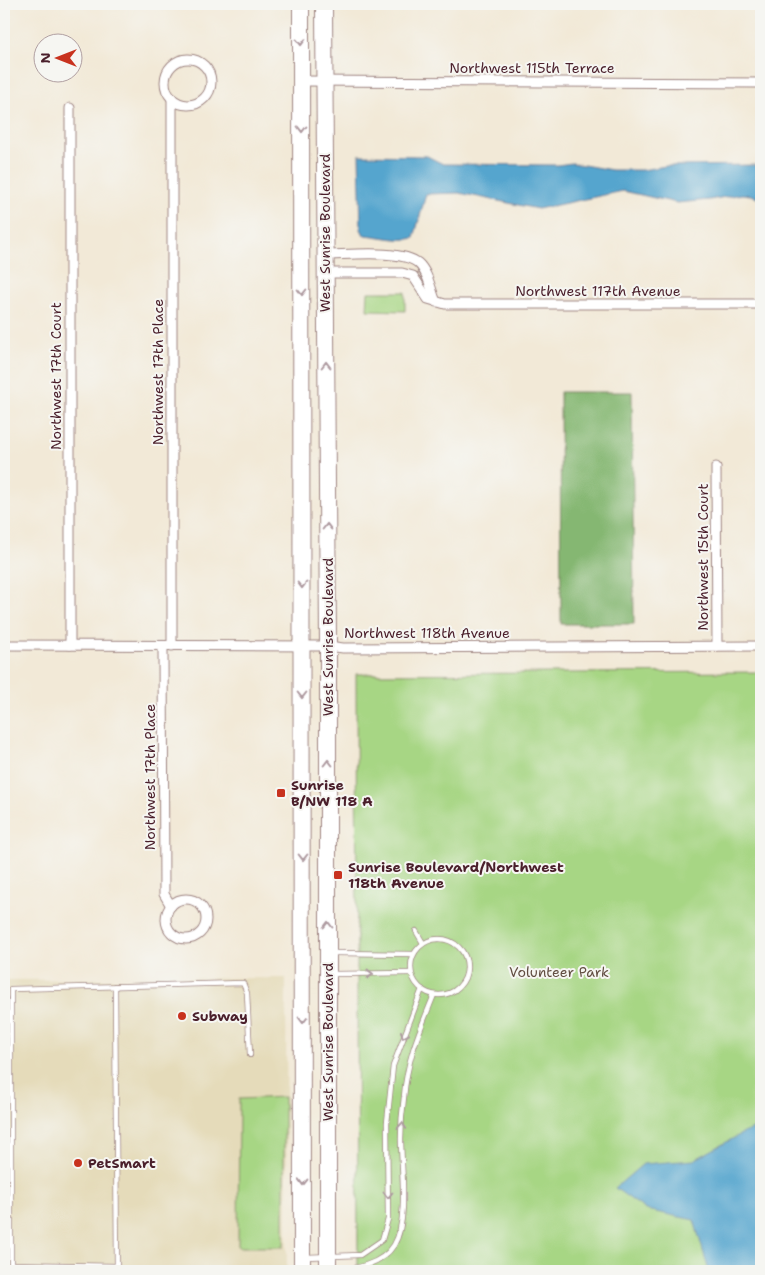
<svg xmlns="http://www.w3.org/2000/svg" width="765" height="1275" font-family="'Shantell Sans',sans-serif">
<rect width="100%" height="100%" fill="#f6f6f2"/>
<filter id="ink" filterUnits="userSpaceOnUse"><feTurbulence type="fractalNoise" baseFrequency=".02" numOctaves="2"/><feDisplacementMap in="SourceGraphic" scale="10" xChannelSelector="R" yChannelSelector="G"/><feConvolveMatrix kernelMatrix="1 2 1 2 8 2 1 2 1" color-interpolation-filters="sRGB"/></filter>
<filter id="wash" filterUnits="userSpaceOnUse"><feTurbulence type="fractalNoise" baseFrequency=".0096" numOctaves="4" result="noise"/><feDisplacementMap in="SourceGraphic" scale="20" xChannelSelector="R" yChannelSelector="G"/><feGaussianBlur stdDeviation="1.12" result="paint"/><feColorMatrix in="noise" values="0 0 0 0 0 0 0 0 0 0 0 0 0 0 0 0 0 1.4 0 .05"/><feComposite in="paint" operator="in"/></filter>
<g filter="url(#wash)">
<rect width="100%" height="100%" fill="#f2e9d7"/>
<polygon fill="#e5dbba" points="286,978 287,1271 4,1271 4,980"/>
<g fill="#a7d684" stroke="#787a58">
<polygon points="368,292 405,292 405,311 367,310"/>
<polygon points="761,672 761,1271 358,1271 356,674"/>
<polygon points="284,1097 284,1247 238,1247 239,1099"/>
</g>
<polygon fill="#85b772" stroke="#686b4e" points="560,392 632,392 634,624 561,624"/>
<g fill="#54a5ce" stroke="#4f627c">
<path d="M359 155 427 156 443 164 557 165 572 163 612 170H642L666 166 761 165V200L751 195 742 194 709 200 677 203 623 191 538 209 459 193 426 194 414 238C398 242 381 236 364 235L361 229Z"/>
<polygon points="761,1126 761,1271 709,1271 694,1220 646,1210 615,1188 643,1164 694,1160 743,1133"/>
</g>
</g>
<g filter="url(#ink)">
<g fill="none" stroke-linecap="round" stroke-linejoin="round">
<defs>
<g id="lane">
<polyline points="416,931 423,943"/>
<circle cx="439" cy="967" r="28"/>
<polyline points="332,953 413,954"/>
<polyline points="332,974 411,973"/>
<polyline points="115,986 117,1271"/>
<polyline points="306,1257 360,1255 382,1240 388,1219 387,1123 393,1066 422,989"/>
<polyline points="117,1266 11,1264 11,989 243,983 247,993 250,1055"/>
<path d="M333 1271C354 1269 382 1265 394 1245 409 1220 401 1168 401 1139 401 1125 402 1111 404 1097 407 1058 420 1030 434 995"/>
</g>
<g id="street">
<circle cx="188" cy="82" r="23"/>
<polyline points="302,81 761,83"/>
<polyline points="172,98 172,646"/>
<path d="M325 255C347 255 402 249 418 263 428 272 431 290 436 302"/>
<polyline points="325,273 402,273 413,276 428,299 445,304 761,304"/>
<polyline points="716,467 717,646"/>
<polyline points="4,645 328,646 343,648 761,646"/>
<polyline points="70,645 70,108"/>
<polyline points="163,646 164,894 171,906"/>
<circle cx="186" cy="919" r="20"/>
</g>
<g id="highway">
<polyline points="301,4 302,1271"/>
<polyline points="324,4 328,646 328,1271"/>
</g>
</defs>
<use href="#lane" stroke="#9e8481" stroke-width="6"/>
<use href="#street" stroke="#9e8481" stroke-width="11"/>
<use href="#highway" stroke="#9e8481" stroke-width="18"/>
<use href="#lane" stroke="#fff" stroke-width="4.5"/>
<use href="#street" stroke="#fff" stroke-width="9"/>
<use href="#highway" stroke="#fff" stroke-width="16"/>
</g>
<defs><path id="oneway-chevron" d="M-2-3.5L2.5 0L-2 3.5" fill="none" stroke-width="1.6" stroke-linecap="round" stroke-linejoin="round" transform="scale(1.25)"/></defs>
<g stroke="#ae9aa0">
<use href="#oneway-chevron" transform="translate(301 42) rotate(89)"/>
<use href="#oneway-chevron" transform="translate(302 129) rotate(90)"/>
<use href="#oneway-chevron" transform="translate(302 292) rotate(90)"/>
<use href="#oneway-chevron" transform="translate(326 365) rotate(-90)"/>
<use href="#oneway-chevron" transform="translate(327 527) rotate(-90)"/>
<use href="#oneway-chevron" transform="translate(302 585) rotate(90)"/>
<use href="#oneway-chevron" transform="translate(302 695) rotate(90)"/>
<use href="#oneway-chevron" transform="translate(328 763) rotate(-90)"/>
<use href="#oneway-chevron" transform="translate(303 857) rotate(90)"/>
<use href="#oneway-chevron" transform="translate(328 925) rotate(-90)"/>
<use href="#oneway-chevron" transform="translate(370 974)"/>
<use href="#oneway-chevron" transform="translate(303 1020) rotate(90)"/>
<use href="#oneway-chevron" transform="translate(404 1035) rotate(113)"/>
<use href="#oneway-chevron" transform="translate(402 1126) rotate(-86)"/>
<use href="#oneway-chevron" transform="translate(303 1182) rotate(91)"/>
<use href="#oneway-chevron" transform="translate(388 1195) rotate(90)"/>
</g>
</g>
<g fill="#c8321e" stroke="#f6f6f2" stroke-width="2">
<rect x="276" y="788" width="10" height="10" rx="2.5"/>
<rect x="333" y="870" width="10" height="10" rx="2.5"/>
<circle cx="182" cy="1016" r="5"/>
<circle cx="78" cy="1163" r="5"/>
</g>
<g text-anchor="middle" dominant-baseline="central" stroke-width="4" stroke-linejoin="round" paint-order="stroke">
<g font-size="14" fill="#4a1f2b" stroke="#f6f6f2">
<text x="532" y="68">Northwest 115th Terrace</text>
<text transform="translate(325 233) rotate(-90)">West Sunrise Boulevard</text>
<text x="598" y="291">Northwest 117th Avenue</text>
<text transform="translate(158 372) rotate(-90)">Northwest 17th Place</text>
<text transform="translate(56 376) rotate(-90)">Northwest 17th Court</text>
<text transform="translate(703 557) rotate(-90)">Northwest 15th Court</text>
<text x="427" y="633">Northwest 118th Avenue</text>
<text transform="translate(328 637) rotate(-90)">West Sunrise Boulevard</text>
<text transform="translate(150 777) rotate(-90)">Northwest 17th Place</text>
<text transform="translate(328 1042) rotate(-90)">West Sunrise Boulevard</text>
</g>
<g font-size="14" font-weight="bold" fill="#4a1f2b" stroke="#f6f6f2" text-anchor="start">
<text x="291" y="785">Sunrise<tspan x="291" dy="16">B/NW 118 A</tspan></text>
<text x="348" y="867">Sunrise Boulevard/Northwest<tspan x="348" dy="16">118th Avenue</tspan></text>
<text x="192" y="1016">Subway</text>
<text x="88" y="1163">PetSmart</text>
</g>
<g font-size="14" fill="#614d41" stroke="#f6f6f2">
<text x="559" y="972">Volunteer Park</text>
</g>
</g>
<rect width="765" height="1275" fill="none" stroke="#f6f6f2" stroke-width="20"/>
<g transform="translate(58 58) rotate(270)"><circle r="24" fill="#f6f6f2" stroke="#b1a0a2"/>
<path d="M0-4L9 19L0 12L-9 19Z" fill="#c8321e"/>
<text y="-8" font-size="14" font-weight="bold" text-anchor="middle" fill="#4a1f2b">N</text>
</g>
</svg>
